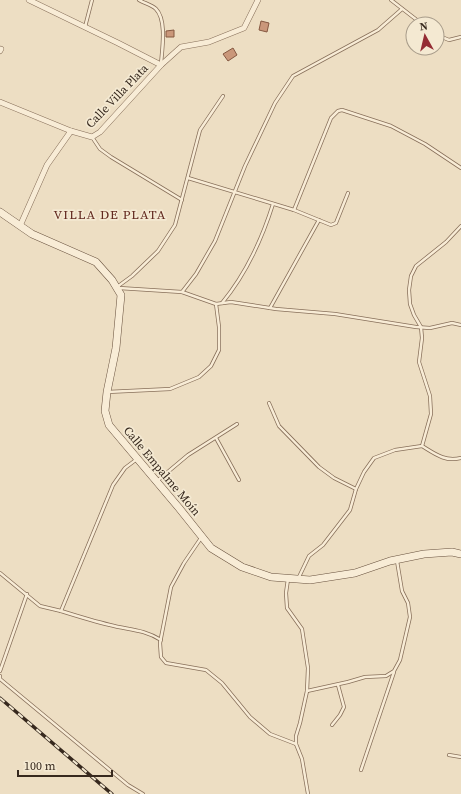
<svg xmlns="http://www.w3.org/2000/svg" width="461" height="794" font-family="'Source Serif 4',serif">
<rect width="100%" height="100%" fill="#eddec3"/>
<g fill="#ca977a" stroke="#855841">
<polygon points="261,21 269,23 267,32 259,30"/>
<polygon points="174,30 174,37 166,37 166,31"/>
<polygon points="233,48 237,55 228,61 223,54"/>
</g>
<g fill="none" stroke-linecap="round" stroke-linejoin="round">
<defs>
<g id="lane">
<path d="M139 0C144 3 152 5 156 9 167 20 162 50 161 64"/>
<polyline points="391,0 422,24"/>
<polyline points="85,27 92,0"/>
<polyline points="437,35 449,40 461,37"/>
<polyline points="92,137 100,149 111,157 182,200"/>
<polyline points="188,178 294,210 331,225 336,223 348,193"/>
<polyline points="294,210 331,118 338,111 342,110 391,126 425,144 461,168"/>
<polyline points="117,287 132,276 158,251 175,225 200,130 223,96"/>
<polyline points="119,288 182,292 216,304 231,302 276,309 335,314 416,327 430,328 452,323 461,325"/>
<polyline points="182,292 196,274 215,241 245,166 275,103 293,76 378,30 402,9"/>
<path d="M222 303C246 274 262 239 273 204"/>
<polyline points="270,308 319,220"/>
<polyline points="107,392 170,389 199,377 211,366 219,350 219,327 216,304"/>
<polyline points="269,403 279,426 319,467 334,478 356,489"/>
<polyline points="216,438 239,480"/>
<path d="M422 446C435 454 445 462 461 458"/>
<path d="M137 459 125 468 113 485 61 611C77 616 93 621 110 625 129 630 143 629 161 640"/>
<polyline points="157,481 188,455 237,424"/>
<polyline points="201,538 184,563 171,587 160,643 161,657 166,663 206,670 222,683 250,717 270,734 296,744"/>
<polyline points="0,573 40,606 61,611"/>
<polyline points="288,579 286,593 287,608 302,629 308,668 307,691 300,723 296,736 296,744 302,759 308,794"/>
<polyline points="298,579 309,556 323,545 350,510 356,489 364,472 374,458 395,450 422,446 431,414 430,396 419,362 422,338 421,327 414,315 410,304 409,290 411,276 416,266 446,242 461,226"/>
<polyline points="0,671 27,594"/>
<polyline points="0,676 0,679 128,785 143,794"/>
<polyline points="307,691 348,682 365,677 386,676 394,671 400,660 410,617 408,603 402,591 397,561"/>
<polyline points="332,725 340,715 344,707 338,685"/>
<polyline points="449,755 461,757"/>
<polyline points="361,770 394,672"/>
</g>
<g id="street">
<polyline points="29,0 118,43 161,65"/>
<polyline points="0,51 1,49"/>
<polyline points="0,102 71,131"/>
<polyline points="20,226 47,165 71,131 92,137 100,132 161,65 181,47 209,42 244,28 258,0"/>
</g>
<polyline id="secondary" points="0,212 32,234 96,262 112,280 121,295 116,348 107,392 105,411 109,425 179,508 211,548 242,567 271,577 310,580 355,573 390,561 424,554 452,552 461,554"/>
</defs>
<use href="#lane" stroke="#876f5a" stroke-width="4"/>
<use href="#street" stroke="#876f5a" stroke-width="6"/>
<use href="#secondary" stroke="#68513e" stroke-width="8"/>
<use href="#lane" stroke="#f8ecd6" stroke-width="2.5"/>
<use href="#street" stroke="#f8ecd6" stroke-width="5"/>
<use href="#secondary" stroke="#f8ecd6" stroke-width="7"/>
<defs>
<polyline id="rail" points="0,698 112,794"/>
</defs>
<use href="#rail" stroke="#37291e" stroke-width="3.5"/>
<use href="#rail" stroke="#f4e9d2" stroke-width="2" stroke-dasharray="6" stroke-linecap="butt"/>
</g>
<g text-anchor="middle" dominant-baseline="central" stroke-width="3.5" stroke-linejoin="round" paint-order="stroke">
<g font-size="12" fill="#37291e" stroke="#f4e9d2">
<text transform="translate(117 96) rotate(-46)">Calle Villa Plata</text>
<text transform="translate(162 471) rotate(50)">Calle Empalme Moín</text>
</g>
<g font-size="13" letter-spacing="1" fill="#62291f" stroke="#f4e9d2">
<text x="110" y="214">VILLA DE PLATA</text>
</g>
</g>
<g transform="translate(425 36) rotate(352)"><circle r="19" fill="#f4e9d2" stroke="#a89c8a"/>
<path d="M0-3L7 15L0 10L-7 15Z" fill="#942c33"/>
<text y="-6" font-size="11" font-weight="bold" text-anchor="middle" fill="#37291e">N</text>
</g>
<path d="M18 770v6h94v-6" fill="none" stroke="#37291e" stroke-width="2"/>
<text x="24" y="770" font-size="12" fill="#37291e" stroke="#f4e9d2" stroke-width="3" paint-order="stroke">100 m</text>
</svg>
